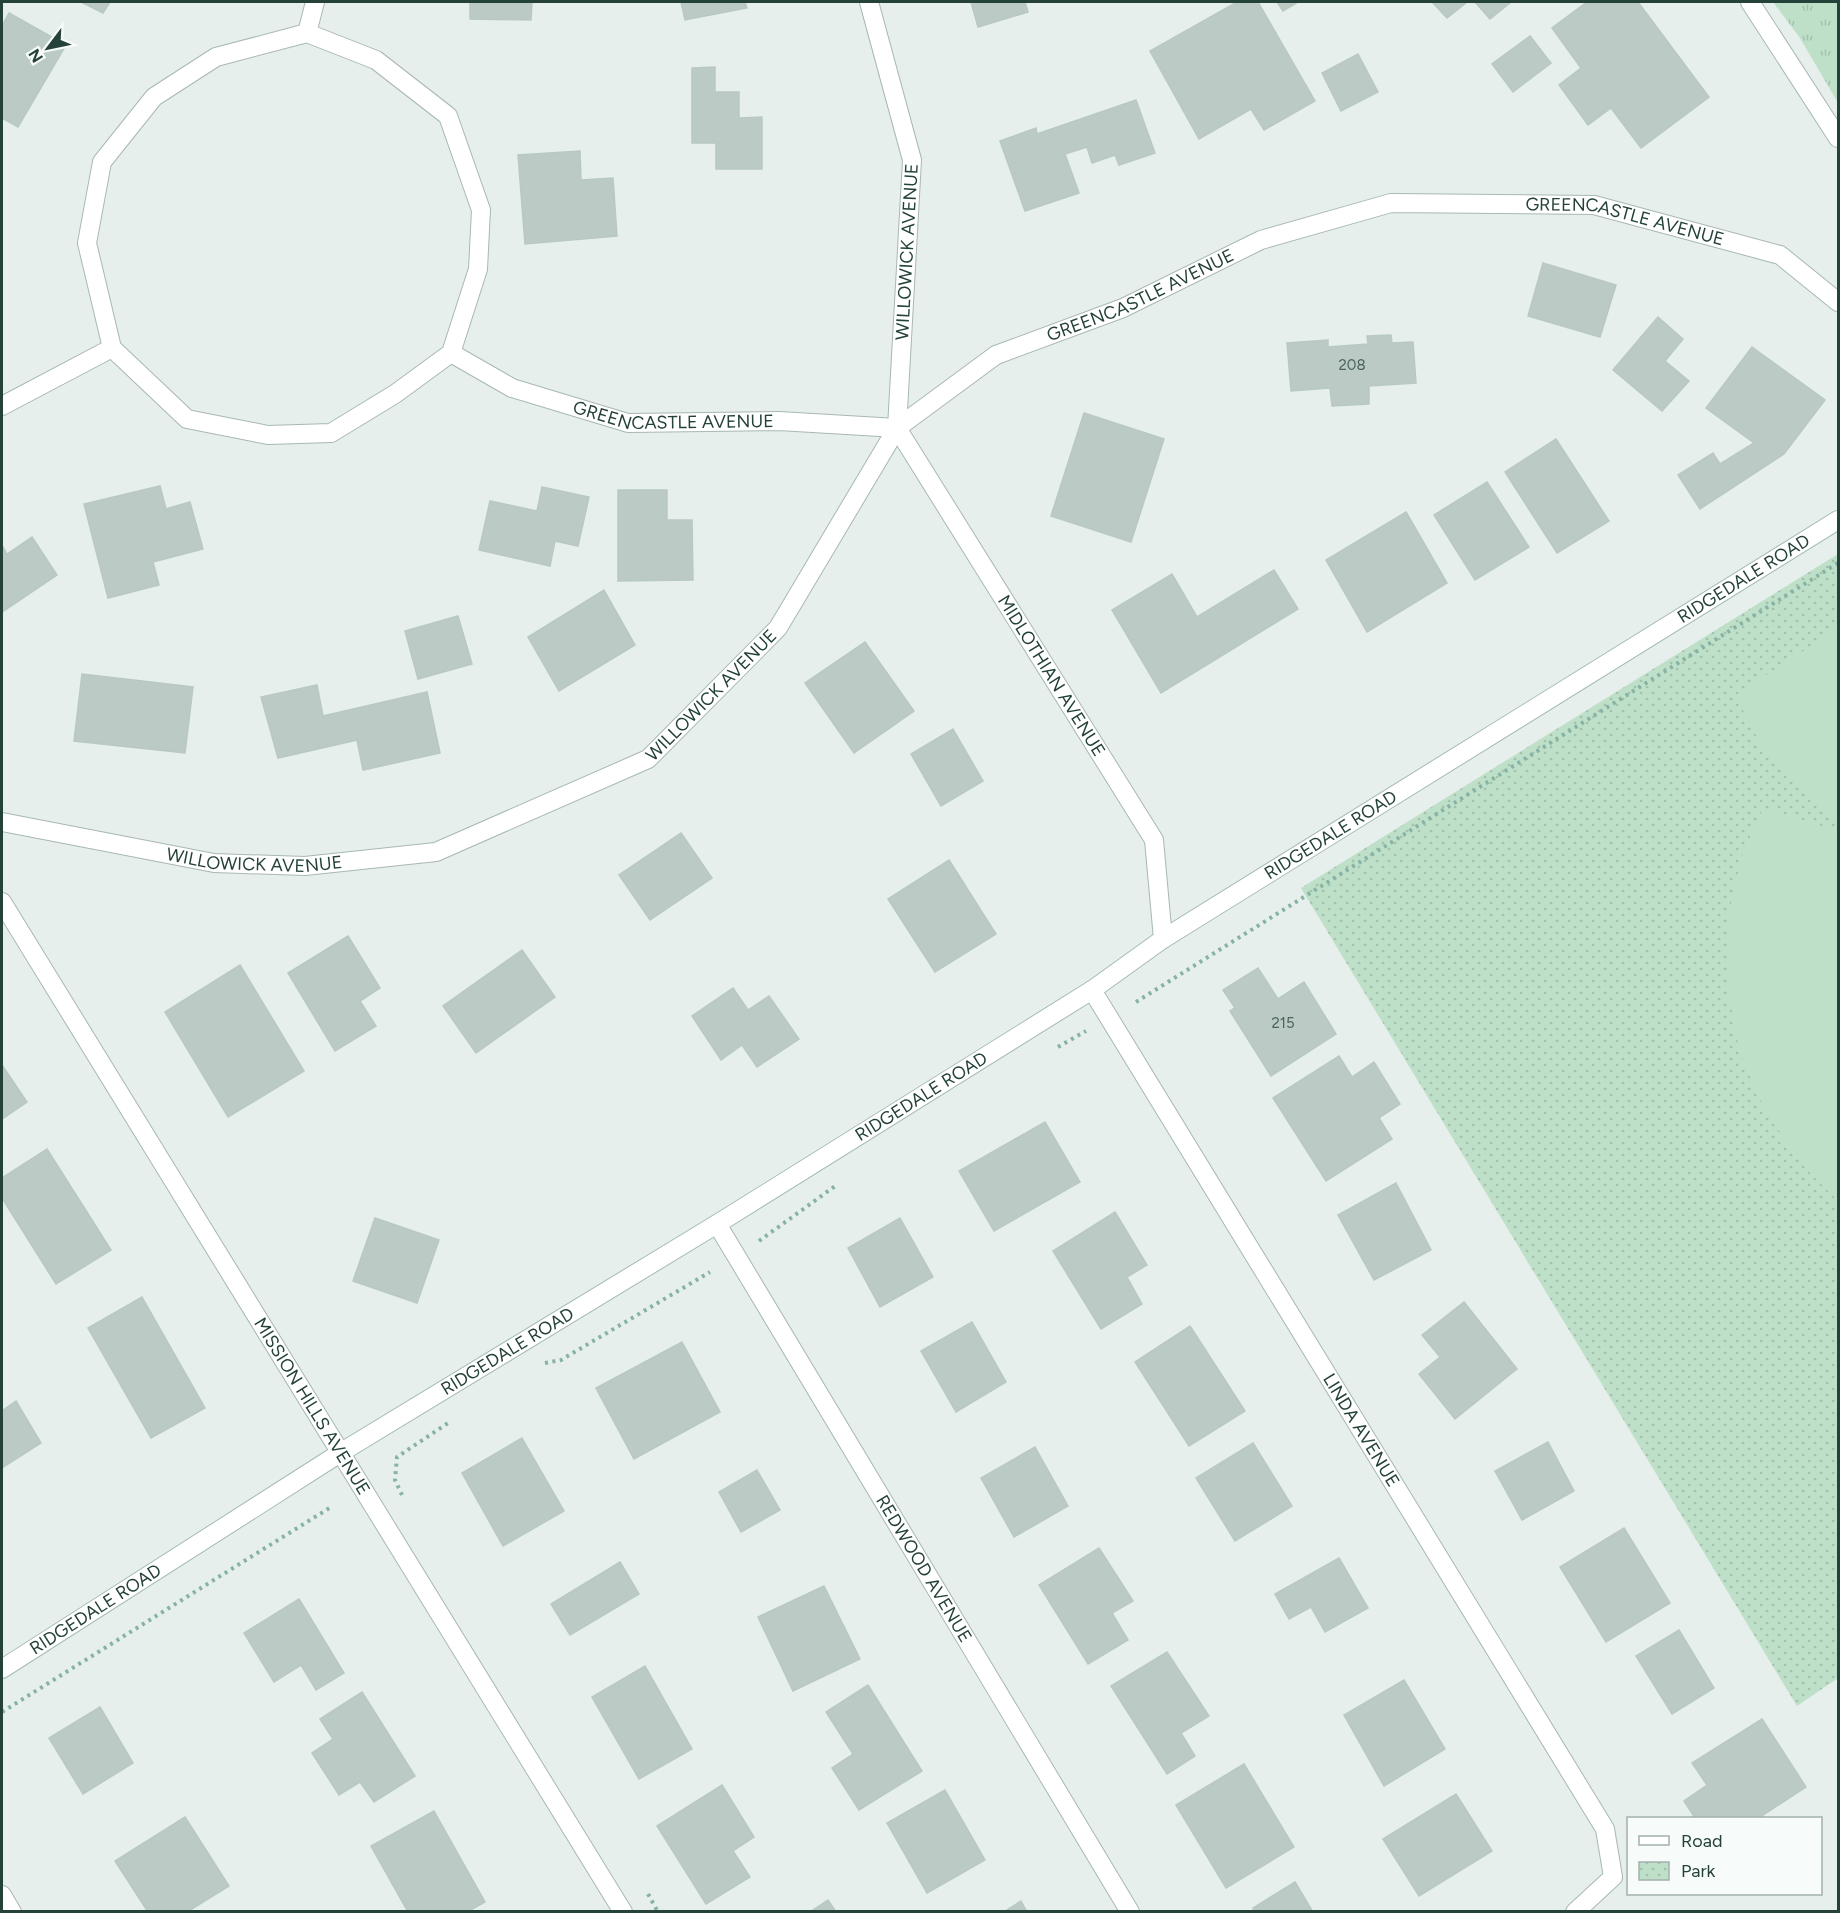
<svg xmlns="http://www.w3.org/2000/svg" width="1840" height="1913" font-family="Figtree,sans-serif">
<defs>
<pattern id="grass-tufts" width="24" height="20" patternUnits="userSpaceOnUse" patternTransform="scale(1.5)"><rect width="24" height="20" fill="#bfe0c8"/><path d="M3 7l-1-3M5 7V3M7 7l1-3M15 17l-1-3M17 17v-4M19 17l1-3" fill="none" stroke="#a4c1ad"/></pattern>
<pattern id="park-dots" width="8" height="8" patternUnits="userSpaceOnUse" patternTransform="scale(1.5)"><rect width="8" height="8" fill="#bfe0c8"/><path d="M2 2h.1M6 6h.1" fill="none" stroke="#a4c1ad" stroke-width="1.8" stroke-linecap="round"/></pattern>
</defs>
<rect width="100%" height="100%" fill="#e6efeb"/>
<polygon fill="url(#grass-tufts)" points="1773,2 1838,2 1838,103 1800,38"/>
<polygon fill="url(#park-dots)" points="1838,554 1838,1678 1797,1706 1301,888"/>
<g fill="#bfe0c8">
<path d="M1838 628V818C1811 805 1773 763 1757 737 1748 724 1743 709 1736 695Z"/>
<polygon points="1763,808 1838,831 1838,1201 1809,1172 1766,1113 1740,1054 1728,991 1727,921 1743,852"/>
</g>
<g fill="#bbcac4" stroke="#b8c9c2" stroke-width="1.5">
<polygon points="81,2 110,2 103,13"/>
<polygon points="470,2 532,2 531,20 470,19"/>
<polygon points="681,2 745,2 747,8 685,20"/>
<polygon points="971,2 1025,2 1028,12 978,27"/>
<polygon points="1237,2 1258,2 1315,101 1264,130 1251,109 1199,139 1150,51"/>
<polygon points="1277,2 1298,2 1283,11"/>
<polygon points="1432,2 1467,2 1447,18"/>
<polygon points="1475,2 1511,2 1490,19"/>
<polygon points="1587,2 1638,2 1709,97 1641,148 1611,108 1588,125 1559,85 1581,68 1552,28"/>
<polygon points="9,13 66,45 18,127 2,118 2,26"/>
<polygon points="1530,36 1551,63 1513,92 1492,64"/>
<polygon points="1358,54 1378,92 1341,111 1322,73"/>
<polygon points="715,67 715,92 739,92 739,118 762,117 762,169 716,169 716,143 692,143 692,68"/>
<polygon points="1136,100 1155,153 1119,165 1115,155 1092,163 1087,147 1065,154 1079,193 1025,211 1000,141 1036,128 1037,134"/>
<polygon points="580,151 581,180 613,178 617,236 525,244 518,155"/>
<polygon points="1543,263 1616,285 1600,337 1528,316"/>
<polygon points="1658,317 1683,339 1665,361 1689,381 1662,411 1613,370"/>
<polygon points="1391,335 1392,343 1413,342 1416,383 1369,386 1369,404 1332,406 1330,388 1291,391 1287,343 1328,340 1328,347 1368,344 1367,336"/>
<polygon points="1752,347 1825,400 1784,454 1700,509 1678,475 1713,453 1720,464 1754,443 1706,408"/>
<polygon points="1084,413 1164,439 1131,542 1051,516"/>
<polygon points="1556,439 1609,521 1557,553 1505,472"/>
<polygon points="1487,482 1529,547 1475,580 1434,515"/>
<polygon points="160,486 166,509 190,502 203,549 153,562 159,585 108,598 84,504"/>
<polygon points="542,487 589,497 578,546 555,541 550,566 479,550 490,501 537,511"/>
<polygon points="618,490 667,490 667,520 692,520 693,580 618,581"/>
<polygon points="1406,512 1447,583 1367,632 1326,560"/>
<polygon points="32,537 57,575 2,612 2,545 7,554"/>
<polygon points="1274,570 1298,609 1161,693 1112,610 1172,574 1197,617"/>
<polygon points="604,590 635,645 559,691 528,637"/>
<polygon points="458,616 472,664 418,679 405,631"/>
<polygon points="865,642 914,711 854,753 805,683"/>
<polygon points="82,674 193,687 185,753 74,741"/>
<polygon points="317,685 323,716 427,692 440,753 363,770 357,740 278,758 261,697"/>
<polygon points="953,729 983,781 941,806 911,754"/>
<polygon points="681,833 712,878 650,920 619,875"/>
<polygon points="949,860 996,934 935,972 888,899"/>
<polygon points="348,936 380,988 360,1001 376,1026 335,1051 288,973"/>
<polygon points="522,950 555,997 476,1053 443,1006"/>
<polygon points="240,965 304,1071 228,1117 165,1012"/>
<polygon points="1258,968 1278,999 1304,982 1336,1034 1271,1076 1230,1011 1235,1008 1223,990"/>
<polygon points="733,988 748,1010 769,996 799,1039 757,1067 742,1045 721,1060 692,1016"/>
<polygon points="1339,1056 1352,1077 1374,1062 1400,1104 1379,1118 1392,1139 1326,1181 1273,1098"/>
<polygon points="2,1065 27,1102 2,1119"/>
<polygon points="1045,1122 1080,1182 994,1231 959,1171"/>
<polygon points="47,1149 111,1250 56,1284 2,1198 2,1178"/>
<polygon points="1396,1183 1431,1250 1374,1280 1338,1215"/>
<polygon points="1115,1212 1147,1265 1127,1277 1142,1304 1101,1329 1053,1251"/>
<polygon points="375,1218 439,1240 417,1303 353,1281"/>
<polygon points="900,1218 933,1277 880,1307 848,1248"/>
<polygon points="142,1297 205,1408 151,1438 88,1328"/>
<polygon points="1464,1302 1517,1369 1455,1419 1419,1374 1440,1357 1422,1335"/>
<polygon points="972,1322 1006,1382 956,1412 921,1351"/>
<polygon points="1190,1326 1245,1411 1189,1446 1135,1362"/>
<polygon points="682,1342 720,1412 634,1459 596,1388"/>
<polygon points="16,1401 41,1443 2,1468 2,1411"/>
<polygon points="522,1438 564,1511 503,1546 462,1473"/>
<polygon points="1548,1442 1574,1491 1522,1520 1495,1471"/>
<polygon points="1253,1443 1292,1506 1235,1541 1196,1478"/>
<polygon points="1035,1447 1068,1506 1014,1537 981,1478"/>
<polygon points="757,1470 780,1510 741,1532 719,1492"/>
<polygon points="1624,1528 1670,1603 1606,1642 1560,1567"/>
<polygon points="1099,1548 1133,1601 1112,1613 1128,1640 1088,1664 1039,1585"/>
<polygon points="1339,1558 1368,1608 1325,1632 1311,1607 1289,1619 1275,1594"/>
<polygon points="620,1562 639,1594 570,1635 551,1604"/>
<polygon points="824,1586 860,1659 793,1691 758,1617"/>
<polygon points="299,1599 344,1673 316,1690 301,1665 274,1682 244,1633"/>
<polygon points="1679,1630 1714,1688 1672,1714 1636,1656"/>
<polygon points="1167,1652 1209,1716 1181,1733 1195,1756 1167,1774 1111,1686"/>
<polygon points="645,1666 692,1749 639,1779 592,1697"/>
<polygon points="1404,1680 1445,1749 1384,1786 1344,1715"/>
<polygon points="868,1685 922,1771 859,1810 832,1768 853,1754 826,1712"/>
<polygon points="362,1692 415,1776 374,1802 360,1782 339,1795 312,1753 333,1739 320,1719"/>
<polygon points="100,1707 133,1763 83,1794 49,1738"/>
<polygon points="1762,1719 1806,1787 1760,1817 1761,1818 1695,1818 1684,1801 1707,1785 1692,1763"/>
<polygon points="1244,1764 1294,1847 1226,1888 1176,1805"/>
<polygon points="722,1785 754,1837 733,1851 750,1877 706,1904 657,1826"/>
<polygon points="945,1790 985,1860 927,1893 887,1823"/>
<polygon points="1456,1794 1492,1851 1419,1896 1383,1839"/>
<polygon points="434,1811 485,1902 467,1912 408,1912 371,1846"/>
<polygon points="185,1817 229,1886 187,1912 148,1912 115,1861"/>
<polygon points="1295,1882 1313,1912 1254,1912 1253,1908"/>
<polygon points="828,1900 836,1912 810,1912"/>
<polygon points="1021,1901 1027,1912 1004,1912"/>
</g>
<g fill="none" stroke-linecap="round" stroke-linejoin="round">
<defs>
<g id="street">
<polyline points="1750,2 1838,138"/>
<polygon points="307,33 376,60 448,116 481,210 478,269 451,353 395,394 331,433 268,435 187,419 112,348 87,243 102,162 154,97 216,57"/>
<polyline points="307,33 315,2"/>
<path id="s1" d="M451 353 512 388 628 423 779 421 897 428 996 355 1123 308 1261 240 1391 203 1594 205 1780 255 1838 302"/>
<polyline points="2,406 112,348"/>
<path id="s2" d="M897 428 1154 840 1163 939"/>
<path id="s3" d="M2 822 214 863 305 866 436 852 648 759 778 628 897 428 912 160 869 2"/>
<path id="s4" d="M2 902 623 1912"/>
<path id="s5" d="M1092 990 1605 1829 1613 1877 1575 1912"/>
<path id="s6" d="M717 1224 1130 1912"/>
<polyline points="2,1895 12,1912"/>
</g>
<g id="secondary">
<path id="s7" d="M2 1669 340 1453 717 1224 1092 990 1163 939 1838 520"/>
</g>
</defs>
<use href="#street" stroke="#a8b8b2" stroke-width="20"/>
<use href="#secondary" stroke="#a4bbb3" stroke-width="20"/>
<g stroke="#86b3a5" stroke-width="4" stroke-dasharray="3 4.5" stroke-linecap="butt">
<polyline points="1136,1002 1838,563"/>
<polyline points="1058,1047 1086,1031"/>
<polyline points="759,1241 838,1184"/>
<polyline points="545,1363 561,1360 710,1272"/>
<polyline points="402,1495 395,1480 397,1457 448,1423"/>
<polyline points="2,1712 331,1507"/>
<polyline points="648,1894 658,1912"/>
</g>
<use href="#street" stroke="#fff" stroke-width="18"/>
<use href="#secondary" stroke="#fff" stroke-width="18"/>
</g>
<g text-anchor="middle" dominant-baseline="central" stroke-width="4.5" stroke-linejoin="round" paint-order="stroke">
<g font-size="15" fill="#4a645c">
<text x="1352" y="365">208</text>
<text x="1283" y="1023">215</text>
</g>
<g font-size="18" fill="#24423a" stroke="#f7fbf9">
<text stroke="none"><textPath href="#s1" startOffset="1244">GREENCASTLE AVENUE</textPath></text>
<text stroke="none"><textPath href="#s3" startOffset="1264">WILLOWICK AVENUE</textPath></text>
<text stroke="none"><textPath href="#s1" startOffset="740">GREENCASTLE AVENUE</textPath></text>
<text stroke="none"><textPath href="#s1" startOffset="236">GREENCASTLE AVENUE</textPath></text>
<text stroke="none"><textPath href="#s7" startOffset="2055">RIDGEDALE ROAD</textPath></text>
<text stroke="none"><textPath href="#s2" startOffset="292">MIDLOTHIAN AVENUE</textPath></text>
<text stroke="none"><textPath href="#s3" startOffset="760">WILLOWICK AVENUE</textPath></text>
<text stroke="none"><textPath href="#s7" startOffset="1569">RIDGEDALE ROAD</textPath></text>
<text stroke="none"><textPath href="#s3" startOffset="256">WILLOWICK AVENUE</textPath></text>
<text stroke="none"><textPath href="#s7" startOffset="1083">RIDGEDALE ROAD</textPath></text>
<text stroke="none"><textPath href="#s7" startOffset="597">RIDGEDALE ROAD</textPath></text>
<text stroke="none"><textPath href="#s4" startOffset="592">MISSION HILLS AVENUE</textPath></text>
<text stroke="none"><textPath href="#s5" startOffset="516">LINDA AVENUE</textPath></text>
<text stroke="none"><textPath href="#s6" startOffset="402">REDWOOD AVENUE</textPath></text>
<text stroke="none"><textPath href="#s7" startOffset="111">RIDGEDALE ROAD</textPath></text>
</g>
</g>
<rect width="1840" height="1913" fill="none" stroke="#24423a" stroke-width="6"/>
<rect x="1627" y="1817" width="195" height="78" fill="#f7fbf9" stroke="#a3b1ad" stroke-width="1.5"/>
<rect x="1639" y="1836" width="30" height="9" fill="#ffffff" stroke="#a3b1ad" stroke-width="1.5"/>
<text x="1681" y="1847" font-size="18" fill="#24423a">Road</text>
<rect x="1639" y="1862" width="30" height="18" fill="url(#park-dots)" stroke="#a3b1ad" stroke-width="1.5"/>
<text x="1681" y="1877" font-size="18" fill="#24423a">Park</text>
<g transform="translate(48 48) rotate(238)" stroke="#f7fbf9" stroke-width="4.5" paint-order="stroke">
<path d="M0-4.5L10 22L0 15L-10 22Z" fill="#24423a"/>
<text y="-9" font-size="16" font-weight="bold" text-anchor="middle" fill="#24423a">N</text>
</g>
</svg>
